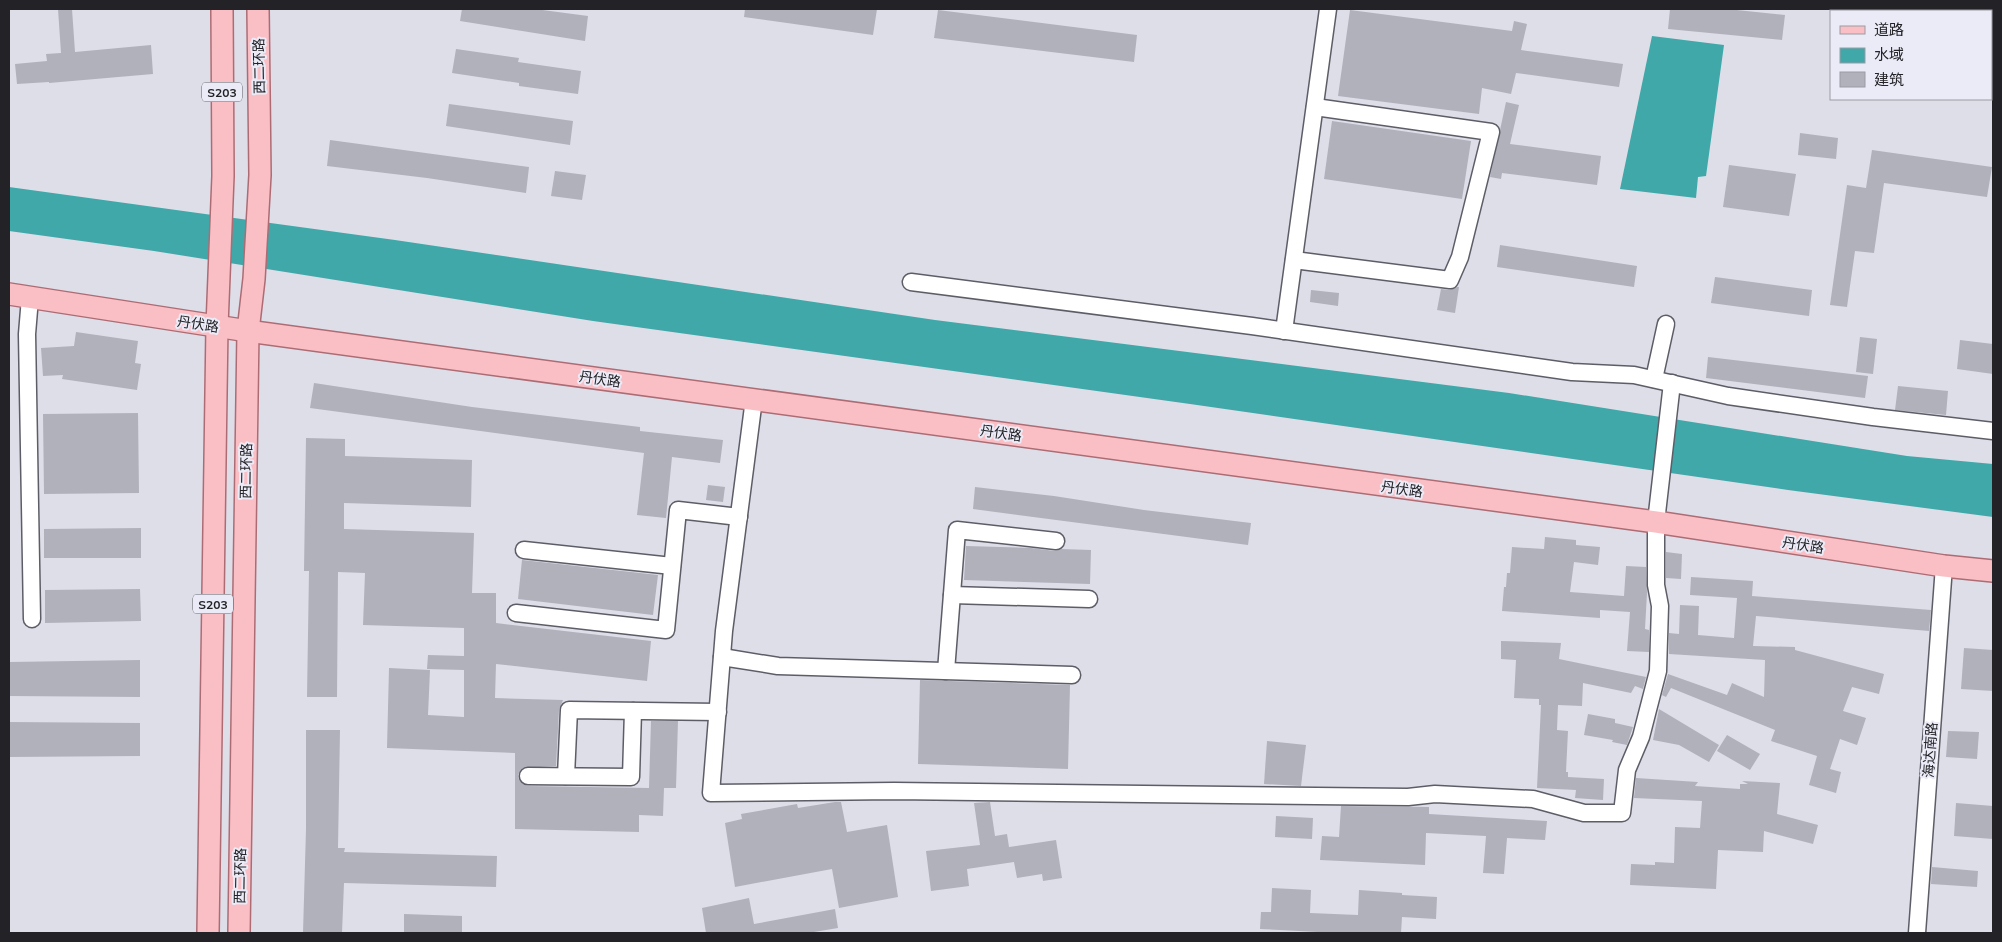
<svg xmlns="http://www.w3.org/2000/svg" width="2002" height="942" font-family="Mulish,'Noto Sans SC',sans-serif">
<rect width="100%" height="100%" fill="#dedee9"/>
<g fill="#40a8a9">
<polygon points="1652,36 1724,45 1706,176 1698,177 1696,198 1620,189"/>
<polygon points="9,187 395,240 935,320 1509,393 1907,456 1993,464 1993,517 1788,490 1190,404 593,321 154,251 9,231"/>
</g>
<g fill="#b1b1bc">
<polygon points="58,9 72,9 75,52 151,45 153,74 49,83 49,82 17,84 15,64 47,61 46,54 61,53"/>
<polygon points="462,9 535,9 588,16 585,41 460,21"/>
<polygon points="745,9 877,9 873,35 744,17"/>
<polygon points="1670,9 1727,9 1785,15 1782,40 1668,29"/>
<polygon points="938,10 1137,35 1134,62 934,38"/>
<polygon points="1350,10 1512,31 1514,21 1527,24 1521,50 1623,64 1619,87 1516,73 1511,94 1482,88 1479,114 1338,96"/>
<polygon points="456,49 519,58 518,62 581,71 578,94 519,86 519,83 452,73"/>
<polygon points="1506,102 1519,105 1510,144 1601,156 1597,185 1502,173 1501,179 1490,177"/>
<polygon points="449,104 573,121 570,145 446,126"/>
<polygon points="1332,121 1471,141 1462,199 1324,179"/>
<polygon points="1800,133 1838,138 1836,159 1798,155"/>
<polygon points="330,140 529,167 526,193 427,178 327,166"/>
<polygon points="1872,150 1992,167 1987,197 1884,183 1874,253 1855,251 1847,307 1830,305 1847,185 1866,188"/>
<polygon points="1729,165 1796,174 1789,216 1723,207"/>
<polygon points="555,171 586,175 582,200 551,196"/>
<polygon points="1500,245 1637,266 1634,287 1497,267"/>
<polygon points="1715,277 1812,290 1809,316 1711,303"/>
<polygon points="1457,287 1459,287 1455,313 1437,310 1441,289 1449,290"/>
<polygon points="1311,290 1339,293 1338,306 1310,302"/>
<polygon points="76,332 138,341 135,363 141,364 137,390 62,379 63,375 43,376 41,348 74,346"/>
<polygon points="1860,337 1877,339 1873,374 1856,372"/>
<polygon points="1960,340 1993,344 1993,374 1957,369"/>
<polygon points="1708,357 1868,376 1865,398 1706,378"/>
<polygon points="314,383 472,407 640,427 640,431 723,440 720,463 672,457 666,518 637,515 644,453 310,408"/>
<polygon points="1898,386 1948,391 1946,415 1895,410"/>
<polygon points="138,413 139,493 44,494 43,414"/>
<polygon points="306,438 345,439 345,456 472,460 471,507 344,503 344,529 474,533 472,593 496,593 496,623 651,641 647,681 496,664 495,698 563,700 559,710 556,766 523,768 518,775 519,780 523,784 528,786 649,788 651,721 678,721 676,788 664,788 663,816 639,815 639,832 515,829 515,753 387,748 389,668 430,670 428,715 464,717 464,670 427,669 428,655 464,656 464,628 363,625 365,573 338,572 337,697 307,697 309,571 304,571"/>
<polygon points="708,485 725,487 723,502 706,500"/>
<polygon points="975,487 1054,496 1144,510 1251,523 1248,545 973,509"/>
<polygon points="141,528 141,558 44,558 44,529"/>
<polygon points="1545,537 1576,540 1576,545 1600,547 1598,565 1574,562 1570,592 1624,596 1626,566 1646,567 1647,593 1645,629 1649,630 1649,652 1627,651 1630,612 1600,610 1600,618 1502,611 1504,587 1506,587 1507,573 1510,573 1512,547 1544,549"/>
<polygon points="966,546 1031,548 1055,551 1061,549 1091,550 1090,584 964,580"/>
<polygon points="1666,552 1682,554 1681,579 1666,578"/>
<polygon points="522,560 658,575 653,615 518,599"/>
<polygon points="1691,577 1753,581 1752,596 1931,610 1929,631 1756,616 1753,646 1795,647 1795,650 1884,674 1879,694 1852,687 1843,711 1866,718 1857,745 1840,739 1830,769 1841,772 1836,793 1809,785 1817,756 1771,741 1775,730 1671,688 1666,697 1662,695 1668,674 1727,695 1732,683 1764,697 1765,660 1669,654 1669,633 1679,634 1680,605 1699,606 1698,635 1734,638 1737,598 1690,595"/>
<polygon points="140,589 141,621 45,623 45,590"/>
<polygon points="1501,641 1561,643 1559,659 1646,677 1643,689 1635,686 1631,693 1583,683 1582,706 1558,705 1557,730 1568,731 1566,772 1568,772 1568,777 1604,779 1603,800 1575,798 1576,790 1537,788 1541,705 1539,705 1539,699 1514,698 1516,660 1501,659"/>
<polygon points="1964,648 1993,650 1993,691 1961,689"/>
<polygon points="140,660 140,697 9,696 9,662"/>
<polygon points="920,680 1070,685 1068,769 918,764"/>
<polygon points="1659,709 1719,745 1709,762 1679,745 1653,740"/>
<polygon points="1588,714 1615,719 1615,723 1633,727 1627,745 1612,742 1613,740 1584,735"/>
<polygon points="9,722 140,723 140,756 9,757"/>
<polygon points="306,730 340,730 338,848 345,848 344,852 497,856 496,887 344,883 342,933 303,933 306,829"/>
<polygon points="1948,731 1979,732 1977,759 1946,757"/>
<polygon points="1727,735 1760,754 1750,770 1717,751"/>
<polygon points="1267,741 1306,745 1301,786 1264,784"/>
<polygon points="1636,778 1698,782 1695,786 1740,789 1740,784 1748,784 1742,781 1780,783 1777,814 1818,825 1813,844 1764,831 1763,852 1718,850 1716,889 1630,885 1631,864 1655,865 1655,862 1674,863 1675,827 1700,828 1702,801 1634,798"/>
<polygon points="835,802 841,802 847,832 887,825 898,897 839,908 832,869 735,887 725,823 742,819 741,814 797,804 798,808"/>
<polygon points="990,802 995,836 1007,834 1009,847 1056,840 1062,878 1043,881 1042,874 1017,878 1014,862 967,869 969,886 931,891 926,851 980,845 974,803"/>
<polygon points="1956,803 1993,806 1993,839 1954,836"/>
<polygon points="1341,806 1429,807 1429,814 1547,821 1545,840 1507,838 1504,874 1483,873 1486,836 1426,833 1425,865 1320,860 1322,836 1339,837"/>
<polygon points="1276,816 1313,818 1312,839 1275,837"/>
<polygon points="1932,867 1978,871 1977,887 1931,884"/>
<polygon points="1272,888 1311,890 1310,913 1358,915 1359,890 1402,893 1402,895 1437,897 1436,919 1402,917 1401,933 1337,933 1260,929 1261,912 1271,912"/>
<polygon points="749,898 754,924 835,909 838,928 808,933 706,933 702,908"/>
<polygon points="404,914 462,916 462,933 404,933"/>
</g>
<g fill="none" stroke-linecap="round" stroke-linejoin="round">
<defs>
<g id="minor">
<polyline points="1294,260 1450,280 1460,257 1491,132 1315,107"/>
<polyline points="911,282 1252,326 1572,372 1634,375 1728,396 1873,417 1993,431"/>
<polyline points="30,298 27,334 32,619"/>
<polyline points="1284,331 1328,9"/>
<polyline points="1654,379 1666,324"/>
<polyline points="754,399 724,631 711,793 894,791 1408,797 1435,794 1533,799 1584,813 1622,813 1627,770 1641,737 1658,671 1660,606 1656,585 1656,522 1672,383"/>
<polyline points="524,550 672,566"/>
<polyline points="952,595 1089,599"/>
<polyline points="516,613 666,630 678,510 739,517"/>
<polyline points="722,657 778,666 1072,675"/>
<polyline points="946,671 957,530 1056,541"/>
<polyline points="528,776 631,777 633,711"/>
<polyline points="566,776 569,710 718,712"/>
<polyline points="1917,933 1944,566"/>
</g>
<g id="major">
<polyline points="9,294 248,331 1656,522 1944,566 1993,571"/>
<polyline points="208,933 217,326 223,176 222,9"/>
<polyline points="239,933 248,331 254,279 260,175 258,9"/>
</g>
</defs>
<use href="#minor" stroke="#5d5d67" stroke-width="19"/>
<use href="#major" stroke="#ad6c74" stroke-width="24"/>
<use href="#minor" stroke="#fff" stroke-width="16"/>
<use href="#major" stroke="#fabfc5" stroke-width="21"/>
</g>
<g text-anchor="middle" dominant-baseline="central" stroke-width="4" stroke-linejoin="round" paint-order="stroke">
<g fill="#ebebf7" stroke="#5f5f65" stroke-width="1">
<rect x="202" y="82.5" width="40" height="19" rx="4"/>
<rect x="193" y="594.5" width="40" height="19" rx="4"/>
</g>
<g font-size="12" font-weight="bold" fill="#232327">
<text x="222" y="92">S203</text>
<text x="213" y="604">S203</text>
</g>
<g font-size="14" fill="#232327" stroke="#ebebf7">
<text transform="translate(259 66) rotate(-91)">西二环路</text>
<text transform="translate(198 324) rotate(9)">丹伏路</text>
<text transform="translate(600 379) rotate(8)">丹伏路</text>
<text transform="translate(1001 433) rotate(8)">丹伏路</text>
<text transform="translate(246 471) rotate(-89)">西二环路</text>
<text transform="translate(1402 489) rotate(8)">丹伏路</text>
<text transform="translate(1803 545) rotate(9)">丹伏路</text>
<text transform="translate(1930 750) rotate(-86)">海达南路</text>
<text transform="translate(240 876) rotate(-89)">西二环路</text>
</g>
</g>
<rect width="2002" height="942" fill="none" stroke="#232327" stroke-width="20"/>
<rect x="1830" y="10" width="162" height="90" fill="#ebebf7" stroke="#9b9ba4"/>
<rect x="1840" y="26" width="25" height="8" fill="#fabfc5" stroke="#9b9ba4"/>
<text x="1874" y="35" font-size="15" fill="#232327">道路</text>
<rect x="1840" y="48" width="25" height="15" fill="#40a8a9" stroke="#9b9ba4"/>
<text x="1874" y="60" font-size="15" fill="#232327">水域</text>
<rect x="1840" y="72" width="25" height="15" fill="#b1b1bc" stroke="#9b9ba4"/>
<text x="1874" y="85" font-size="15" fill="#232327">建筑</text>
</svg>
